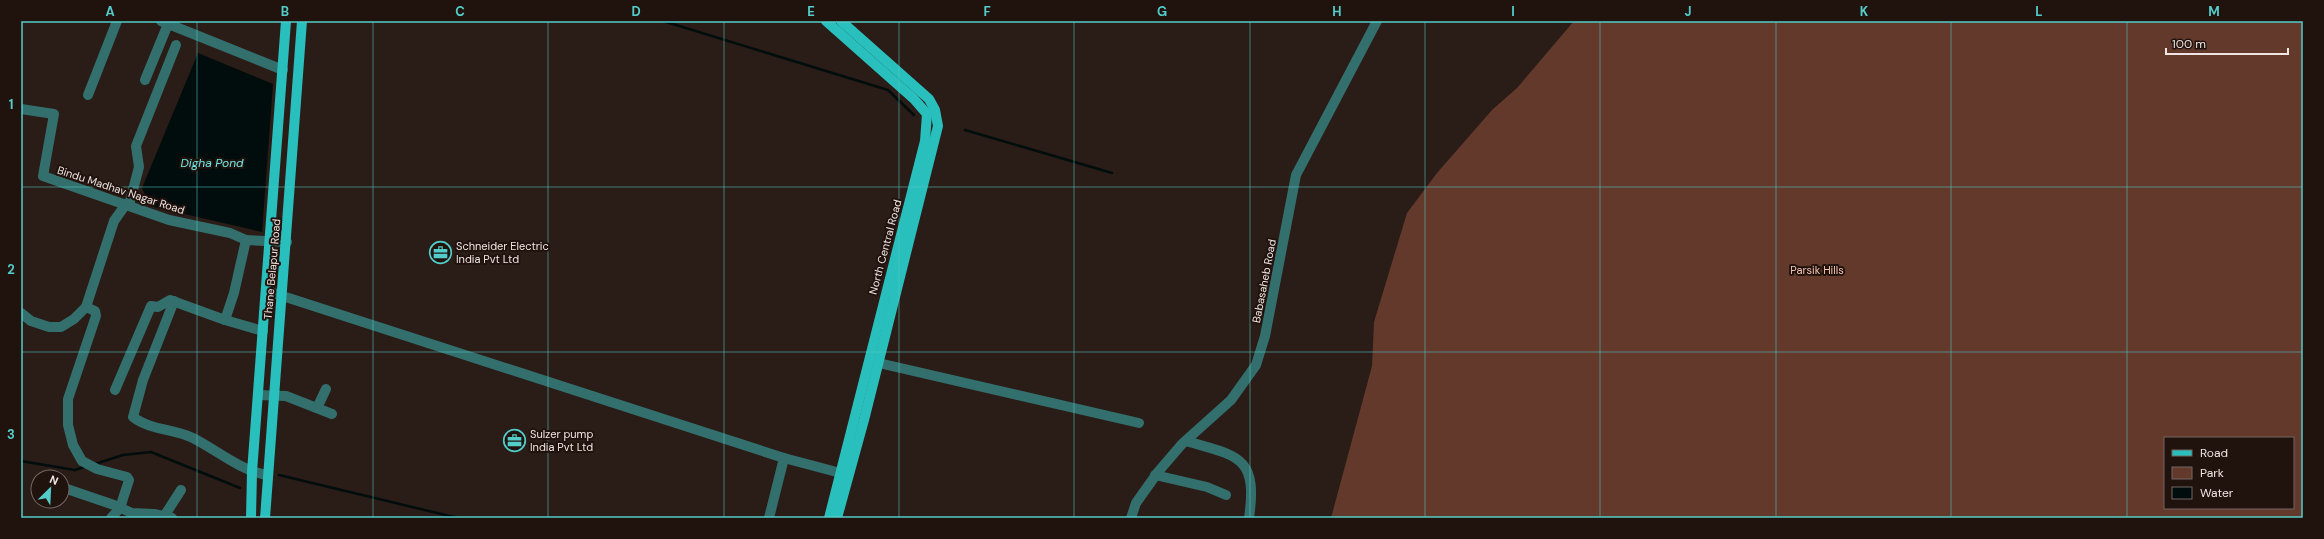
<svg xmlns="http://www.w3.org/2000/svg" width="2324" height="539" font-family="'DM Sans',sans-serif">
<rect width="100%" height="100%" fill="#2a1c17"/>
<path fill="#63392b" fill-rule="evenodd" d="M1574 21H2303V518H1331L1372 366 1374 322 1407 213 1437 173 1492 110 1517 88ZM2165 438H2293V508H2165Z"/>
<polygon fill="#000d0c" points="198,53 273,84 262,232 150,206 142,188"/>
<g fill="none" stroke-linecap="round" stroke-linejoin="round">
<g stroke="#000d0c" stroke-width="2.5">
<polyline points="663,21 888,90 914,115"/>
<polyline points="965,130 1112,173"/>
<polyline points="21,461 75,470 87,466"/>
<polyline points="95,464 123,455 151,452 240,488"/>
<polyline points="279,475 458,518"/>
</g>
<g stroke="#336f6d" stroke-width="10">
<polyline points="161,21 283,70"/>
<polyline points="145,80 168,24"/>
<polyline points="88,95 117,21"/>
<polyline points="21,109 54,114 43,176 169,220 230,233 246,240 287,242"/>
<polyline points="129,205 139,167 136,146 176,45"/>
<polyline points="267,291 784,458 848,475"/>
<path d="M174 301 143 380 133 417C150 430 174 429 193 438 218 451 238 469 266 475"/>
<polyline points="86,307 95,311 96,316 68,399 68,425 73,445 82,461 97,469 127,477 129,480 120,508 111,518"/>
<polyline points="21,313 31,321 49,327 61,327 74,319 86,307 114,221 126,204"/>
<polyline points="225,320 234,293 246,240"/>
<polyline points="870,361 1139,423"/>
<polyline points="115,390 151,306 158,307 170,300 225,320 263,331"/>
<polyline points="258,395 286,396 332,414"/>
<polyline points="317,408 326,389"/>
<path d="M1186 441C1238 456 1258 456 1249 518"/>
<polyline points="1155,475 1207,487 1226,495"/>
<polyline points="67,489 114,505 132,513 154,514 172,518"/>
<polyline points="163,518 181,490"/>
<polyline points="769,518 784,458"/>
<polyline points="1131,518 1136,503 1158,472 1182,444 1231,400 1256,365 1265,336 1296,175 1377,21"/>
</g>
<g stroke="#29bfbc" stroke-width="10">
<polyline points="826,21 914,99 927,114 925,141 829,518"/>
<polyline points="251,518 252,472 286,21"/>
<polyline points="265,518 302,21"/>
<polyline points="837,518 864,420 938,126 935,110 929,99 841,21"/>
</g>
</g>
<path fill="none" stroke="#53cdca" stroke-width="1" stroke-opacity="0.55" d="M197 21V518M373 21V518M548 21V518M724 21V518M899 21V518M1074 21V518M1250 21V518M1425 21V518M1600 21V518M1776 21V518M1951 21V518M2127 21V518M21 187H2303M21 352H2303"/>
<defs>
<symbol id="office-ring" viewBox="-11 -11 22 22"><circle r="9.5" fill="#20130e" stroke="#53cdca" stroke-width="1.5"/><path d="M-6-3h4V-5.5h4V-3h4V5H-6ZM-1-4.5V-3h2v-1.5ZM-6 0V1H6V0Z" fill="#53cdca"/></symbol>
</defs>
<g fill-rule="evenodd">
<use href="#office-ring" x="428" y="240" width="25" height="25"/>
<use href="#office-ring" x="502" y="428" width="25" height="25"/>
</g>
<g text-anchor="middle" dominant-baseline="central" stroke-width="4" stroke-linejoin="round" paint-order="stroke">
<g font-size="11" fill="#f0e5e2" stroke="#20130e">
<text transform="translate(121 190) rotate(18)">Bindu Madhav Nagar Road</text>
<text transform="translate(885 247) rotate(-75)">North Central Road</text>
<text transform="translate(272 269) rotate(-85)">Thane Belapur Road</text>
<text transform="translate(1264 281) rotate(-79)">Babasaheb Road</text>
</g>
<g font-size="11" fill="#f0e5e2" stroke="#20130e" text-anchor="start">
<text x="456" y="246">Schneider Electric<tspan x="456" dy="13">India Pvt Ltd</tspan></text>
<text x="530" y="434">Sulzer pump<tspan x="530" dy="13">India Pvt Ltd</tspan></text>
</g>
<g font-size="11" fill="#f8c3b2" stroke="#20130e">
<text x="1817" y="270">Parsik Hills</text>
</g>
<g font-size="12" font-style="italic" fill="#6fe7e4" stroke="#20130e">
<text x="212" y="163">Digha Pond</text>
</g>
</g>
<rect width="2324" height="539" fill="none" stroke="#20130e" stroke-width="44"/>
<rect x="2164" y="437" width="130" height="72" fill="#20130e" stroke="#736763"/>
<rect x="2172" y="450" width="20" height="6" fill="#29bfbc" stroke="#736763"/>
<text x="2200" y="457" font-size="12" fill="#f0e5e2">Road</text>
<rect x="2172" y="467" width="20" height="12" fill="#63392b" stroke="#736763"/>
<text x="2200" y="477" font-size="12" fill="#f0e5e2">Park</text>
<rect x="2172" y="487" width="20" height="12" fill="#000d0c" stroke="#736763"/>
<text x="2200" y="497" font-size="12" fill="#f0e5e2">Water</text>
<g transform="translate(50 489) rotate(24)"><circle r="19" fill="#20130e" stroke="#736763"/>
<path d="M0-3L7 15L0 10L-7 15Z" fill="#53cdca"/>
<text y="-6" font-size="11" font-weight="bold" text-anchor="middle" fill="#f0e5e2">N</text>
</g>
<path d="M2166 48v6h122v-6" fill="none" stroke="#f0e5e2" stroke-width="2"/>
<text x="2172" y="48" font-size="12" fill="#f0e5e2" stroke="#20130e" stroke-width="3" paint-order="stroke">100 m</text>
<rect x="22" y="22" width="2280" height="495" fill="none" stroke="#53cdca" stroke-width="1.5"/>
<g font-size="13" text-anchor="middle" font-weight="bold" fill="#53cdca">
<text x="110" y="16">A</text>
<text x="285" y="16">B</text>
<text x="460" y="16">C</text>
<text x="636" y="16">D</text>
<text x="811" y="16">E</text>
<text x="987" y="16">F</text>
<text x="1162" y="16">G</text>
<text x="1337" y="16">H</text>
<text x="1513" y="16">I</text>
<text x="1688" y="16">J</text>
<text x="1864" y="16">K</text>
<text x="2039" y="16">L</text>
<text x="2214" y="16">M</text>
<text x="11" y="109">1</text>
<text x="11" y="274">2</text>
<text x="11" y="439">3</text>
</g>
</svg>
